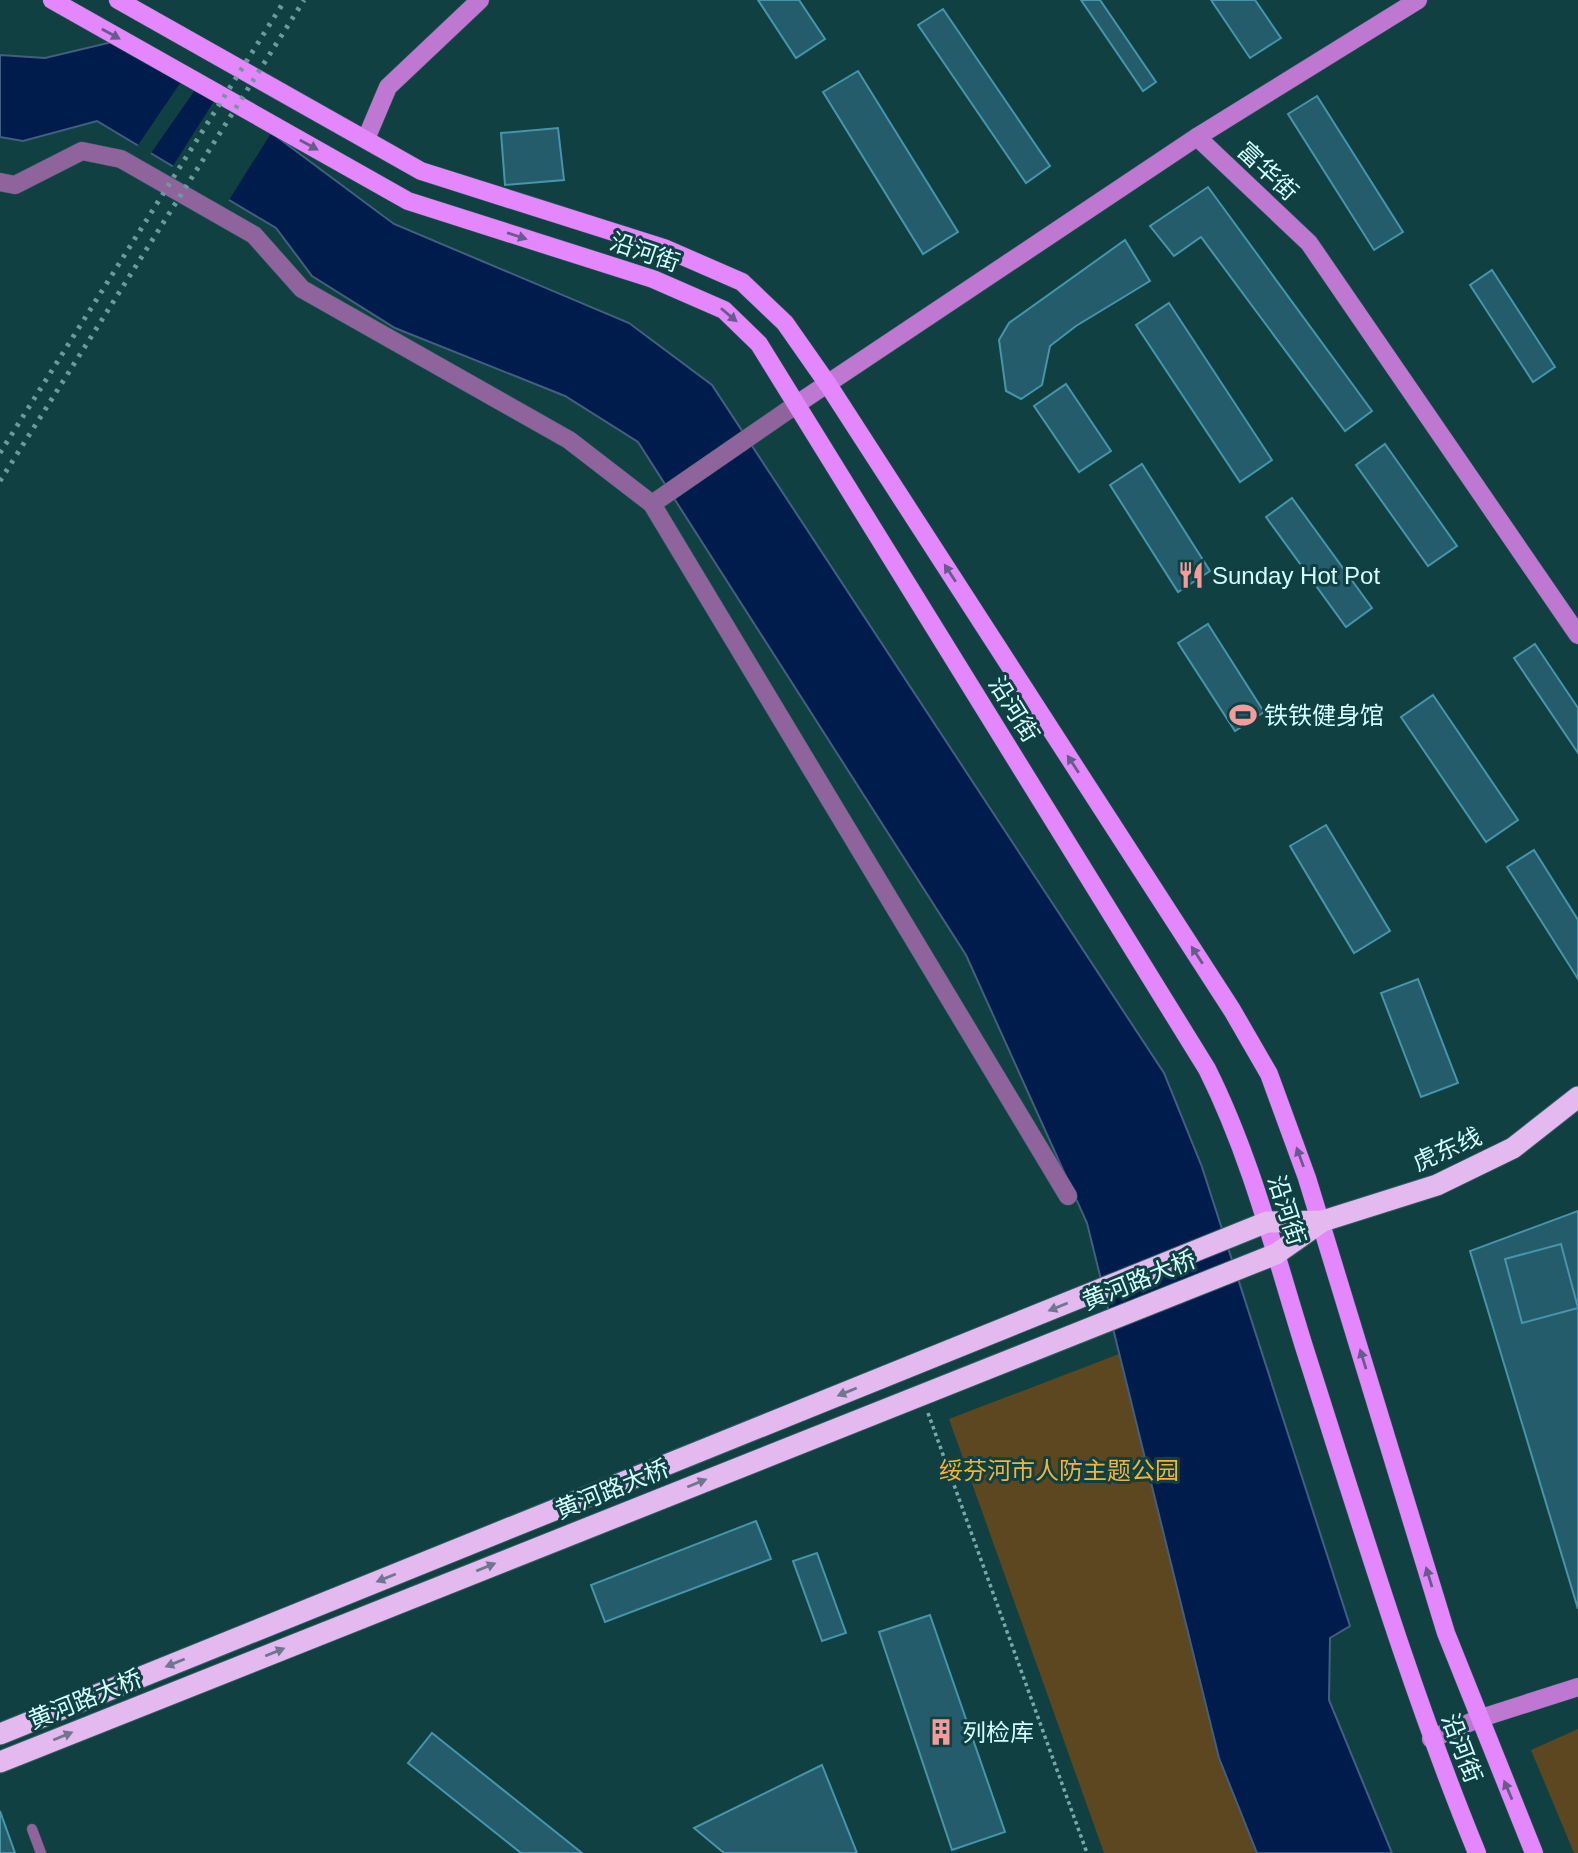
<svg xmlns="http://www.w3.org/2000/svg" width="1578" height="1853" font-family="Helvetica,'Noto Sans SC',sans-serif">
<rect width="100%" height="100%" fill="#104042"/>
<g fill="#5d4720">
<polygon points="1119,1354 1219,1758 1257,1853 1104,1853 949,1419"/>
<polygon points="1578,1729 1578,1853 1574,1853 1531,1750"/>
</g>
<polygon fill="#001c4c" stroke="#406081" stroke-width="2" points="112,42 277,137 394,224 629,323 712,385 1164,1073 1202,1167 1350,1626 1330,1638 1329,1700 1392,1853 1257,1853 1219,1758 1087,1223 966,955 638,442 565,396 395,328 312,276 276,228 97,121 23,141 0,137 0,55 45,58"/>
<g fill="#104042">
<polygon points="183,79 197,87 149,156 136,148"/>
<polygon points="216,98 273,130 227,203 171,169"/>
</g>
<g fill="#245c6c" stroke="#4695ab" stroke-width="2">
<polygon points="758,0 799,0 825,39 796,58"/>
<polygon points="1081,0 1100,0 1156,82 1143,91"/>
<polygon points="1211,0 1255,0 1281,38 1250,58"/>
<polygon points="943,9 1050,166 1026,183 918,25"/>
<polygon points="858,71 958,232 923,254 823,92"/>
<polygon points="1317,96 1403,232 1374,250 1288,114"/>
<polygon points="558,128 564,180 505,185 501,133"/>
<polygon points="1208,187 1372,411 1345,431 1201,237 1174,256 1150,226"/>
<polygon points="1125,240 1150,281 1076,326 1050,346 1042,385 1021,399 1006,391 999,340 1009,323"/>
<polygon points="1492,270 1555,367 1533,382 1470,285"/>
<polygon points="1169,303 1272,460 1240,482 1136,325"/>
<polygon points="1066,384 1111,451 1079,472 1034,406"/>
<polygon points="1385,444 1457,546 1428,566 1356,465"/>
<polygon points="1142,464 1210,571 1178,592 1110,485"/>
<polygon points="1292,498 1372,608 1346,627 1266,517"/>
<polygon points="1208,624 1264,712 1235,731 1178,643"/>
<polygon points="1535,644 1578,708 1578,753 1514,658"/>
<polygon points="1433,695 1518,820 1486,842 1401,717"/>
<polygon points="1326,825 1390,931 1354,953 1290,846"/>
<polygon points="1534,850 1578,920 1578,979 1507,867"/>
<polygon points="1418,979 1458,1083 1421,1097 1381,993"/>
<polygon points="1578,1211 1578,1609 1470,1251"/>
<polygon points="1561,1244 1578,1308 1522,1323 1505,1259"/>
<polygon points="756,1521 771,1559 605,1622 591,1585"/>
<polygon points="817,1553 846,1633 822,1641 793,1561"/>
<polygon points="930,1615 1005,1832 952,1850 879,1632"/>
<polygon points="432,1733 582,1853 521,1853 408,1763"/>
<polygon points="822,1765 857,1853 724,1853 694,1828"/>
<polygon points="0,1811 15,1853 0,1853"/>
</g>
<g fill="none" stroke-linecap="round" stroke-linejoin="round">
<defs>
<polyline id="lane" points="32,1829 41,1853"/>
<g id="street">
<polyline points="0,182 15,185 82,151 121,159 254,235 302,289 569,440 652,504 1068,1196"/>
<polyline points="652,504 797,404"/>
</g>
<g id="secondary">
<polyline points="1197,137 1418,0"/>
<polyline points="366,139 388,87 480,0"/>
<polyline points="797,404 1197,137 1309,243 1578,635"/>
<polyline points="1431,1739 1478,1719 1578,1687"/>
</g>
<g id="primary">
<path d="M52 0 408 201 653 279 724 310 759 344 1207 1069C1252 1159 1276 1258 1306 1353 1360 1521 1410 1690 1477 1853"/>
<polyline points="118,0 421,171 664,248 742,282 785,323 827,383 1232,1010 1269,1074 1307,1178 1446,1633 1534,1853"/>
</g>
<g id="highway">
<polyline points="1323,1221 1437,1185 1513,1148 1578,1097"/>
<polyline points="0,1734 1267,1222 1323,1221 1276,1254 0,1762"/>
</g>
</defs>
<use href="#lane" stroke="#2f5e60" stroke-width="11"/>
<use href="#street" stroke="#2f5e60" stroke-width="19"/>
<use href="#secondary" stroke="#2f5e60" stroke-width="19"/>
<use href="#primary" stroke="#2f5e60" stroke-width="19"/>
<use href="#highway" stroke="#2f5e60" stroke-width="23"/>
<polyline stroke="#7ba7a9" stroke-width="3.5" stroke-dasharray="3.5 3.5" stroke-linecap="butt" points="928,1413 1087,1853"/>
<use href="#lane" stroke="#8f639b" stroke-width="10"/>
<use href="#street" stroke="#8f639b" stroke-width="18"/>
<use href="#secondary" stroke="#bf78d2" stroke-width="18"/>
<use href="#primary" stroke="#e487fc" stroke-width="18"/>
<use href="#highway" stroke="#e3b9ef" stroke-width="21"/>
<g stroke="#6d9a9b" stroke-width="5" stroke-dasharray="3.5 7" stroke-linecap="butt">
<polyline points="0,453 285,0"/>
<polyline points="0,481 304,0"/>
</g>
</g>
<defs><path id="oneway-solid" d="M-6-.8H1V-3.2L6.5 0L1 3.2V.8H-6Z" transform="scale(1.75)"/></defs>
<g fill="#655c8c">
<use href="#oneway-solid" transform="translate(111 34) rotate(29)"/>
<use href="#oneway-solid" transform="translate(309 145) rotate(29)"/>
<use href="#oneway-solid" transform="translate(517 236) rotate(18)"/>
<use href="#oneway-solid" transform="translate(729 315) rotate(40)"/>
<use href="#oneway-solid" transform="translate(950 573) rotate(-123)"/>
<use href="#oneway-solid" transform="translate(1073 764) rotate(-123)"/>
<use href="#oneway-solid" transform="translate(1197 955) rotate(-123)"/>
<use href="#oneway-solid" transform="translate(1300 1157) rotate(-110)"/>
<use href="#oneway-solid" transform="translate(1363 1359) rotate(-107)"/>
<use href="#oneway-solid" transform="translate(1429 1577) rotate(-107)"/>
<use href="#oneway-solid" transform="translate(1508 1790) rotate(-113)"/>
</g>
<g fill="#6f7690">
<use href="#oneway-solid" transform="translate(1058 1307) rotate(158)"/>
<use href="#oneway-solid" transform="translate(847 1392) rotate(158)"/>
<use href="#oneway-solid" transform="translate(697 1483) rotate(-22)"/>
<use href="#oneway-solid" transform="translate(486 1567) rotate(-22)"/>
<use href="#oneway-solid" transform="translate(386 1578) rotate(158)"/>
<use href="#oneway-solid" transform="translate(275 1652) rotate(-22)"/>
<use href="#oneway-solid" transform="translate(175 1663) rotate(158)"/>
<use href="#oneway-solid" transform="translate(63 1736) rotate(-22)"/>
</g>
<defs>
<symbol id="restaurant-bare" viewBox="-9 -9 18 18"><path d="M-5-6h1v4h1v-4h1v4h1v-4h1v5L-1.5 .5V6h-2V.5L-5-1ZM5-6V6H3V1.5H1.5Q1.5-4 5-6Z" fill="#f59b9c" stroke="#104042" stroke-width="2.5" paint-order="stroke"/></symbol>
<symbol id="stadium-bare" viewBox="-9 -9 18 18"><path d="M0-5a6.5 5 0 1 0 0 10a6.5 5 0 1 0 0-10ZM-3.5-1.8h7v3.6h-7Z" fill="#f59b9c" stroke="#104042" stroke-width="2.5" paint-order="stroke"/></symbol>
<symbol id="building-bare" viewBox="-9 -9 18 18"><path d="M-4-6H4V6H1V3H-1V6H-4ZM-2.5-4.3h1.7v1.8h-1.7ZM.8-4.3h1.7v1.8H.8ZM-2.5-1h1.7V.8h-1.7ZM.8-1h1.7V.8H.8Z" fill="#f59b9c" stroke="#104042" stroke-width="2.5" paint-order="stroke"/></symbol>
</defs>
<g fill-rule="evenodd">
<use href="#restaurant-bare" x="1172" y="556" width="38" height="38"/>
<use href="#stadium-bare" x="1224" y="696" width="38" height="38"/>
<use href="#building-bare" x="922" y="1713" width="38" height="38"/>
</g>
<g text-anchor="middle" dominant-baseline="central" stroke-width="6" stroke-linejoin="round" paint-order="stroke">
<g font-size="24" fill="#d4fdfe" stroke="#104042">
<text transform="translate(1268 171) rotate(43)">富华街</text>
<text transform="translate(645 252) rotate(19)">沿河街</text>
<text transform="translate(1014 709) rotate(58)">沿河街</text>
<text transform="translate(1447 1149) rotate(-24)">虎东线</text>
<text transform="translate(1287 1210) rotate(72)">沿河街</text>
<text transform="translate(1139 1280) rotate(-22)">黄河路大桥</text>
<text transform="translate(612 1489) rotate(-22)">黄河路大桥</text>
<text transform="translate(85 1699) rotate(-22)">黄河路大桥</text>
<text transform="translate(1462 1748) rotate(69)">沿河街</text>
</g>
<g font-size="24" fill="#d4fdfe" stroke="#104042" text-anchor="start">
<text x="1212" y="575">Sunday Hot Pot</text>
<text x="1264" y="715">铁铁健身馆</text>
<text x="962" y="1732">列检库</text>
</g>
<g font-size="24" fill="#f4b338" stroke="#104042">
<text x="1059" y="1470">绥芬河市人防主题公园</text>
</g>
</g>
</svg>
